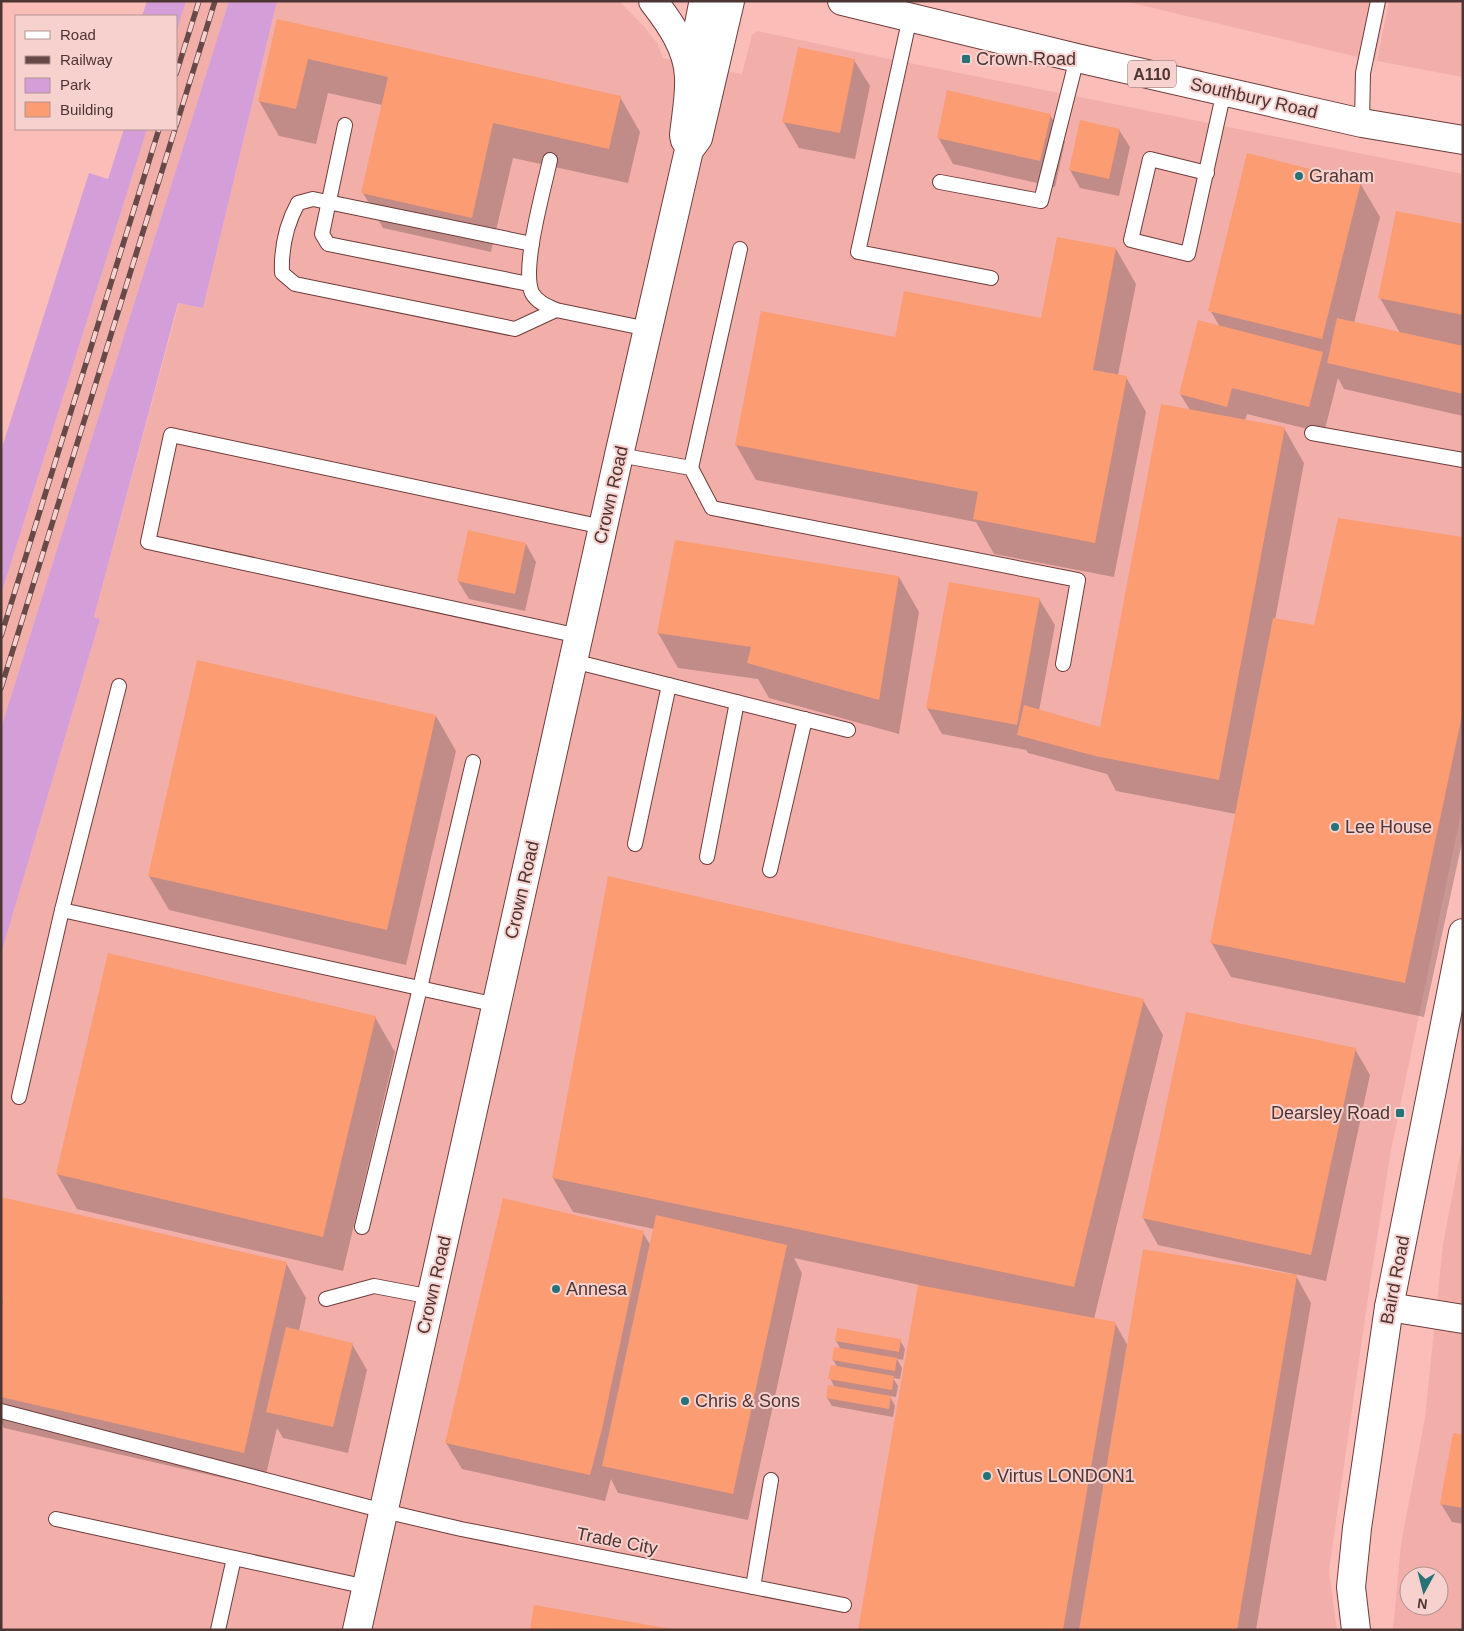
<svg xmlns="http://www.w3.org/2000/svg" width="1464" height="1631" font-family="Arial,sans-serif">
<rect width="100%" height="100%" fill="#fabdb8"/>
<g fill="#f2afaa" fill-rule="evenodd">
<polygon points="186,1 229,1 1,728 1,595 147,129 176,129 176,34"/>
<polygon points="277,1 619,1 642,24 657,43 663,58 742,74 752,35 757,31 885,58 1463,174 1463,803 1391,1150 1372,1270 1329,1571 1337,1630 1,1630 1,954 100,619 94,617 179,303 203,308"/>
<polygon points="1124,1 1387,1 1375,61"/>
<polygon points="1389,1 1463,1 1463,77 1377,61"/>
<path d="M1463 1140V1630H1393L1401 1544 1425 1418 1443 1244ZM1409 1576H1439V1606H1409Z"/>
</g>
<g fill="#d49ed9">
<polygon points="147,1 186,1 176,34 176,16 142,16"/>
<polygon points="229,1 277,1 203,308 178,303 94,617 100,619 1,954 1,728"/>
<polygon points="124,129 147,129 1,595 1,451 89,173 108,179"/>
</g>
<g fill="#0003">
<polygon points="277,20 620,97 640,132 628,183 513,158 491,252 383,228 363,193 382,105 328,93 316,144 279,136 259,101"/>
<polygon points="854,60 870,86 855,159 799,148 783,121"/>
<polygon points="1050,115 1065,141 1055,187 953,164 938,137"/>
<polygon points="1119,130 1130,147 1119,196 1080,188 1070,170"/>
<polygon points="1360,183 1380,217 1354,323 1400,333 1380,298 1463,225 1463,416 1344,389 1338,378 1324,433 1247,414 1245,421 1284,428 1304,463 1275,620 1315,626 1463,538 1463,838 1424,1017 1231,977 1211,942 1236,814 1116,791 1107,774 1028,753 1026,750 942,734 927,708 1039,599 1055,625 1039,711 1101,731 1190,410 1180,394 1220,327 1210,310"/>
<polygon points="1116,249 1136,284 1118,375 1126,377 1146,412 1114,577 994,554 976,522 756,480 736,445 896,339 1042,319"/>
<polygon points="676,541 899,577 919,612 899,734 769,698 758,679 678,668 658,633"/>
<polygon points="526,544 536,562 525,611 469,599 458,581"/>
<polygon points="436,716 456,751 406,965 169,910 149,876"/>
<polygon points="1143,1000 1163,1035 1094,1319 1115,1323 1128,1346 1293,1276 1294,1274 1158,1245 1143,1218 1355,1049 1370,1075 1326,1281 1295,1274 1311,1303 1256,1630 859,1630 919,1285 794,1258 802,1273 748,1520 618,1493 611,1479 605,1501 462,1469 446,1443 643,1233 651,1246 654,1229 573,1212 553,1178"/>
<polygon points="375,1017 395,1052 343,1271 77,1209 57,1174"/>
<polygon points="1,1198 286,1263 306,1298 299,1331 352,1344 367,1370 348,1453 283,1438 277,1428 263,1487 4,1428 1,1423"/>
<polygon points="900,1340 905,1349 903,1360 897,1359 902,1368 900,1379 893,1378 898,1386 896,1397 890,1396 895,1406 893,1417 832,1406 827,1398 835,1388 830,1378 838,1368 833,1360 841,1350 836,1341"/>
<polygon points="1463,1436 1463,1524 1452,1522 1441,1504"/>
</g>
<g fill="#fb9c73">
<polygon points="277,19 621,96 609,149 493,123 472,218 361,193 388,77 308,59 296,109 258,101"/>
<polygon points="798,47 855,59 840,133 782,122"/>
<polygon points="947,90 1051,114 1040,161 937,138"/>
<polygon points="1080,120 1120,129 1109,179 1069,170"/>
<polygon points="1247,153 1361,182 1322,339 1208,311"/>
<polygon points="1396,211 1463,224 1463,315 1378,298"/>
<polygon points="1057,237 1116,248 1093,370 1127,376 1095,543 973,519 978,492 735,445 761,311 895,337 904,291 1041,318"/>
<polygon points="1337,318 1463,346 1463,394 1327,363"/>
<polygon points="1198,320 1323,352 1309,407 1232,388 1227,407 1179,394"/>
<polygon points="1161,404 1285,427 1219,780 1095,756 1017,735 1024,705 1100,727"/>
<polygon points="1338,518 1463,537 1463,711 1405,983 1210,943 1273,618 1314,625"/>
<polygon points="468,530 526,543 515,594 457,581"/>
<polygon points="675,540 899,576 879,700 747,663 751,647 657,633"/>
<polygon points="949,582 1040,598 1017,725 926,708"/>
<polygon points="197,660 436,715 387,930 148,876"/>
<polygon points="608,876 1144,999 1074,1287 552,1178"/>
<polygon points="108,953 376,1016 323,1237 56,1174"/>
<polygon points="1186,1012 1356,1048 1311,1255 1142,1218"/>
<polygon points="1,1197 287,1262 244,1453 1,1397 1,1309 3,1300 1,1299"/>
<polygon points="503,1198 644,1231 602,1429 590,1475 445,1443"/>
<polygon points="656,1215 787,1245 733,1494 602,1466"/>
<polygon points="1143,1249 1297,1275 1237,1630 1079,1630"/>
<polygon points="918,1285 1116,1322 1063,1630 858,1630"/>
<polygon points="286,1327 353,1343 333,1427 266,1412"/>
<polygon points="837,1328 901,1339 899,1352 835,1341"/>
<polygon points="834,1347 897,1358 895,1371 832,1360"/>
<polygon points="831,1365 894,1376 892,1390 828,1379"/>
<polygon points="828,1385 891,1396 889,1409 826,1398"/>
<polygon points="1453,1433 1463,1435 1463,1508 1440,1504"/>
<polygon points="534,1605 672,1629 671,1630 530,1630"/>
</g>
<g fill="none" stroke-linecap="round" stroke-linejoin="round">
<defs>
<g id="service">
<polyline points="910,17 858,252 991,278"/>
<polyline points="1362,123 1363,73 1378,1"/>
<polyline points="345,125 322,234 328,244 529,284"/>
<path d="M550 160C544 189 521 268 532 293 537 302 547 306 556 310L648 329"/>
<polyline points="1207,173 1150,159 1131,240 1188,254 1224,91"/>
<polyline points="940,182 1041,201 1077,58"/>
<path d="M532 244 313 199 298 203C286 225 281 249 282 273L295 284 515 329 556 310"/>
<polyline points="1312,433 1463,460"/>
<polyline points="619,455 691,468 712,508 1078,580 1063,664"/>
<polyline points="691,468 740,249"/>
<polyline points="579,636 148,542 171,435 603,527"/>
<polyline points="573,661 848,730"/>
<polyline points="119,686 62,910 497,1005"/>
<polyline points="635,844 669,685"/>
<polyline points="707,857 737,702"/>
<polyline points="770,870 805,719"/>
<polyline points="19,1097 62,910"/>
<polyline points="362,1227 420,988 473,762"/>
<polyline points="326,1299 374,1286 432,1297"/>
<polyline points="1,1411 384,1511 461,1529 844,1605"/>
<polyline points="56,1519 367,1587"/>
<polyline points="753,1587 771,1480"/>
<polyline points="218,1630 234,1558"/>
</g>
<g id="minor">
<path d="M653 1C670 23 688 48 689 77 690 96 686 116 684 135L685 140"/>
<polyline points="690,70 703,4 705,1"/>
<polyline points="1389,1307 1463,1319"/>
<polyline points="357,1630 619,455 689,150 698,138 730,1"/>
<polyline points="1356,1630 1351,1587 1357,1528 1389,1307 1463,933"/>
</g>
<polyline id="primary" points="842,1 1077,58 1362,123 1463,140"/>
</defs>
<use href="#service" stroke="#6f3d3b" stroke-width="16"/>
<use href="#minor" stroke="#6f3d3b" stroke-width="30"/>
<use href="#primary" stroke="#6f3d3b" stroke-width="30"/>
<use href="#service" stroke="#fff" stroke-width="14"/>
<use href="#minor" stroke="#fff" stroke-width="28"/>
<use href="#primary" stroke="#fff" stroke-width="28"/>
<defs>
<g id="rail">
<polyline points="176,74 199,1"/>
<polyline points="176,126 215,1"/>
<polyline points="1,636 159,129"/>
<polyline points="1,688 175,129"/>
</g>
</defs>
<use href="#rail" stroke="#674947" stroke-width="5.5"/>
<use href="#rail" stroke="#f7d1ce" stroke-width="4" stroke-dasharray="11" stroke-linecap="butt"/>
</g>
<g fill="#277178" stroke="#f7d1ce" stroke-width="2">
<rect x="961" y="54" width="10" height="10" rx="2.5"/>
<circle cx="1299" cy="176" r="5"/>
<circle cx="1335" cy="827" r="5"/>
<rect x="1395" y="1108" width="10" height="10" rx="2.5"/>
<circle cx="556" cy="1289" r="5"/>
<circle cx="685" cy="1401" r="5"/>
<circle cx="987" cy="1476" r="5"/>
</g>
<g text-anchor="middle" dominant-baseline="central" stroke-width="4" stroke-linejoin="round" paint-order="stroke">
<rect fill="#f7d1ce" stroke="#806462" stroke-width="1" x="1128" y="60.5" width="48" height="27" rx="4"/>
<g font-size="16" font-weight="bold" fill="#4d3533">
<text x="1152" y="74">A110</text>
</g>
<g font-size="18" fill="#4d3533" stroke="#f7d1ce" text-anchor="start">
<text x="976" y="59">Crown Road</text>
<text x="1309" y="176">Graham</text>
<text x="1345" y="827">Lee House</text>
<text x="1390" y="1113" text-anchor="end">Dearsley Road</text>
<text x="566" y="1289">Annesa</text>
<text x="695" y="1401">Chris &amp; Sons</text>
<text x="997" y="1476">Virtus LONDON1</text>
</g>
<g font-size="18" fill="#4d3533" stroke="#f7d1ce">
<text transform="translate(1254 98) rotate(13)">Southbury Road</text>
<text transform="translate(611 495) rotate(-77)">Crown Road</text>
<text transform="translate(522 890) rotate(-77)">Crown Road</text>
<text transform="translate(1395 1280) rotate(-79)">Baird Road</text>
<text transform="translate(434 1285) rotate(-77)">Crown Road</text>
<text transform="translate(617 1541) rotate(11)">Trade City</text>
</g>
</g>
<rect width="1464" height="1631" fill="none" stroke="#4d3533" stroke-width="5"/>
<rect x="15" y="15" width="162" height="115" fill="#f7d1ce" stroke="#b39390"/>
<rect x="25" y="31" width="25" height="8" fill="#ffffff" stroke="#b39390"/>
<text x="60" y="40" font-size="15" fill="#4d3533">Road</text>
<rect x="25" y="56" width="25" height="8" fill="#674947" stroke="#b39390"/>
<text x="60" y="65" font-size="15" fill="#4d3533">Railway</text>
<rect x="25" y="78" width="25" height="15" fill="#d49ed9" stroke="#b39390"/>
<text x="60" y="90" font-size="15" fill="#4d3533">Park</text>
<rect x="25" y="102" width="25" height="15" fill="#fb9c73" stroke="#b39390"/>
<text x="60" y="115" font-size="15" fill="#4d3533">Building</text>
<g transform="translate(1424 1591) rotate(187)"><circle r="24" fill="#f7d1ce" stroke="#b39390"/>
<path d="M0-4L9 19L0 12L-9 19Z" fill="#277178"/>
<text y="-8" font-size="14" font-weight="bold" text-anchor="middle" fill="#4d3533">N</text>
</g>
</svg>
